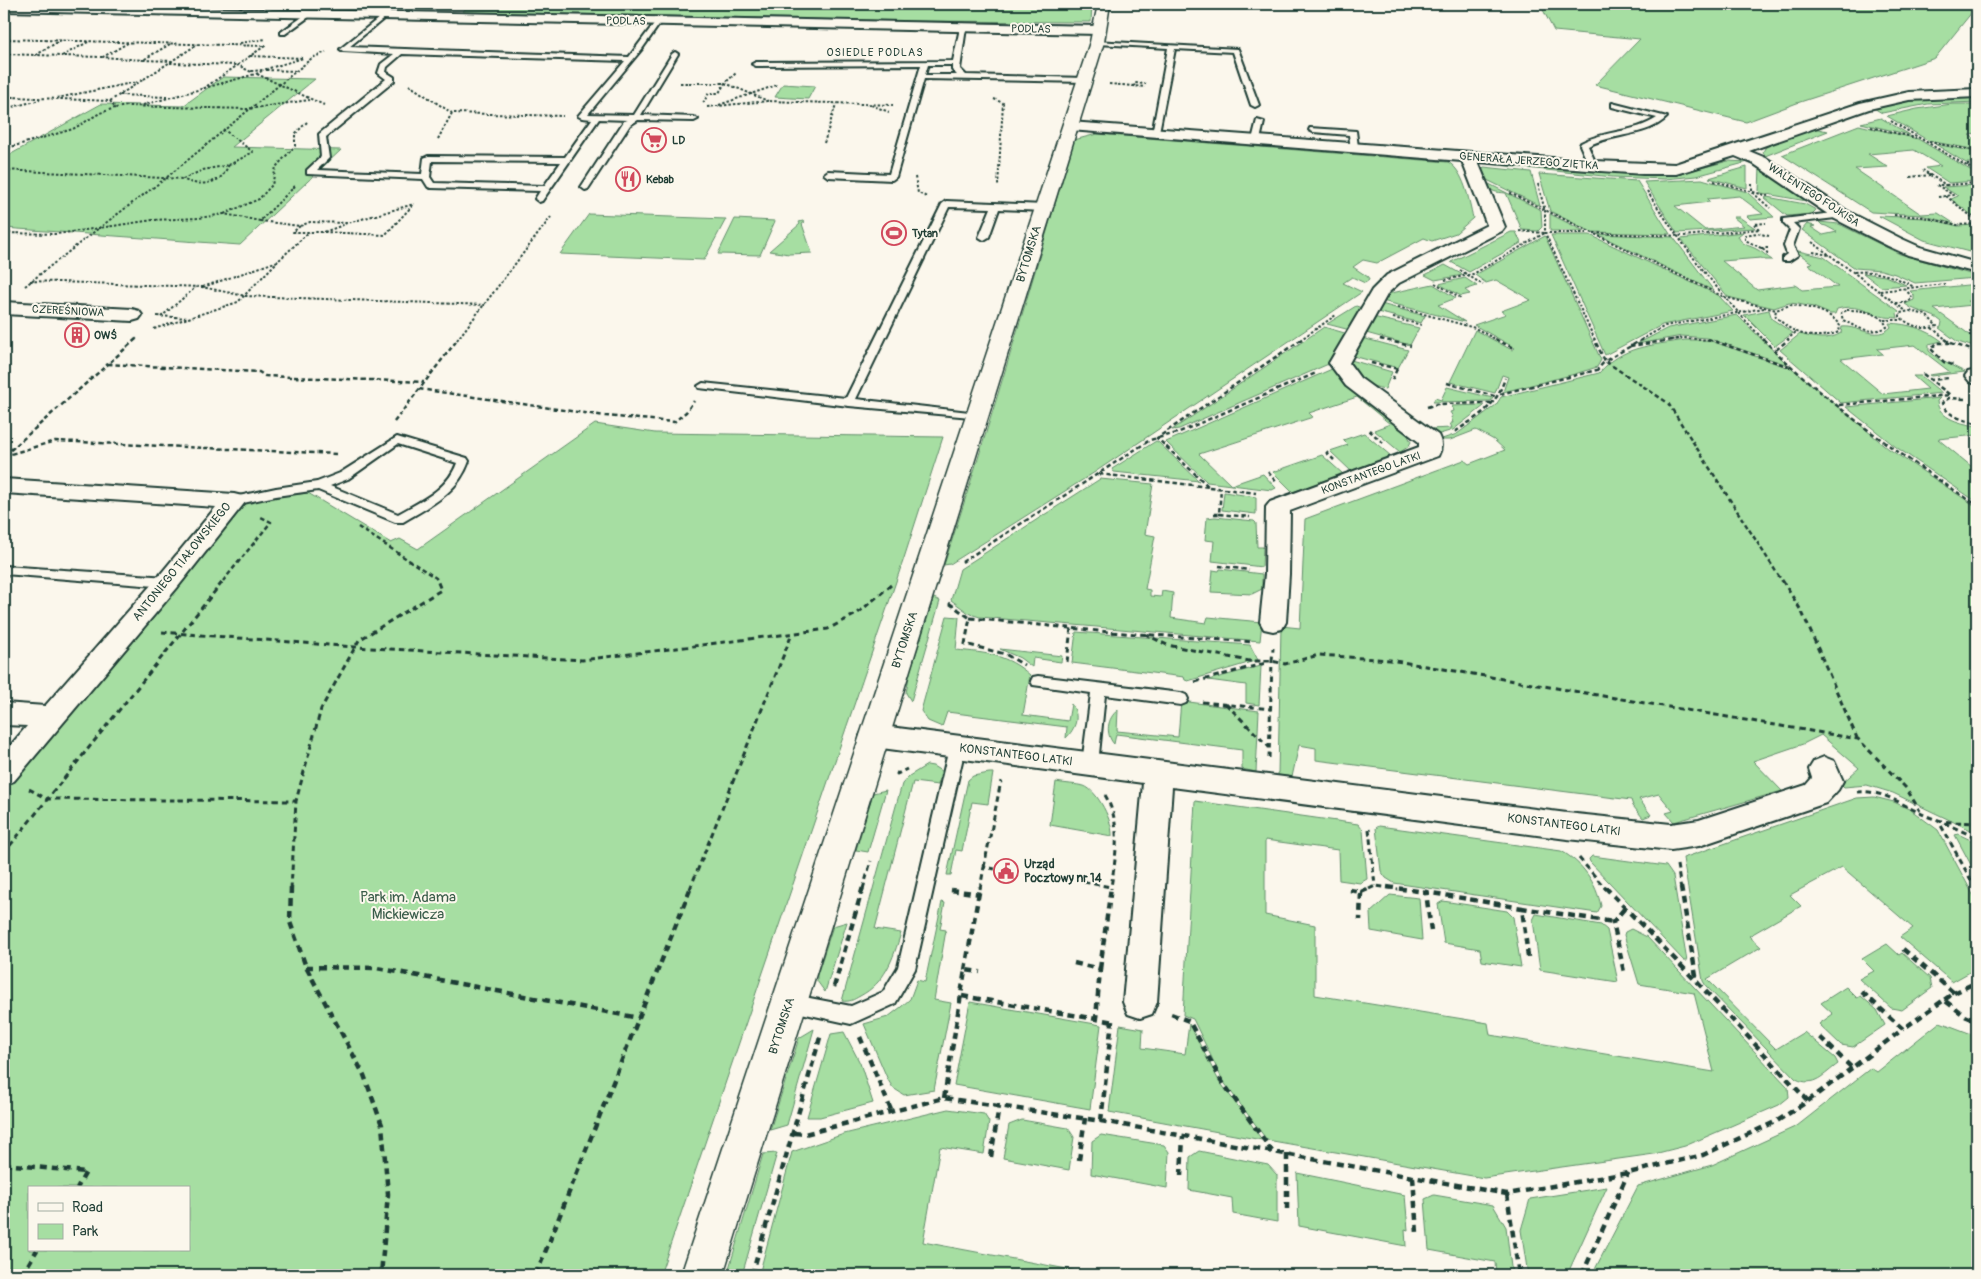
<svg xmlns="http://www.w3.org/2000/svg" width="1981" height="1279" font-family="Pangolin,sans-serif">
<rect width="100%" height="100%" fill="#fbf7ec"/>
<filter id="ink" filterUnits="userSpaceOnUse"><feTurbulence type="fractalNoise" baseFrequency=".02" numOctaves="2"/><feDisplacementMap in="SourceGraphic" scale="10" xChannelSelector="R" yChannelSelector="G"/><feConvolveMatrix kernelMatrix="1 2 1 2 8 2 1 2 1" color-interpolation-filters="sRGB"/></filter>
<g filter="url(#ink)">
<g fill="#a6dea2" stroke="#628e6b" fill-rule="evenodd">
<polygon points="471,4 1092,4 1091,22 914,21 462,12"/>
<polygon points="1540,4 1977,4 1977,6 1935,58 1797,103 1746,122 1595,85 1640,39 1554,31"/>
<polygon points="223,77 315,79 232,147 341,150 240,245 4,228 4,158 101,104 183,106"/>
<polygon points="783,84 815,86 808,99 775,97"/>
<polygon points="1977,96 1977,102 1928,104 1882,113 1872,107 1918,98"/>
<polygon points="1952,104 1977,104 1977,134 1969,135 1977,140 1977,150 1929,141 1887,116 1917,109"/>
<polygon points="1881,118 1910,135 1861,123"/>
<polygon points="1859,125 1918,139 1977,174 1977,181 1949,183 1926,168 1941,166 1914,150 1868,154 1888,167 1855,169 1921,214 1938,213 1955,224 1921,215 1871,212 1782,155"/>
<polygon points="1813,128 1828,131 1765,156 1763,152 1765,148 1770,144"/>
<path d="M1097 134 1448 162C1464 171 1469 200 1473 218L1456 233 1432 241 1424 238 1377 263 1363 260 1353 267 1368 277 1369 280 1365 283 1352 277 1343 283 1362 292 1095 472 950 564 944 565C990 424 1032 282 1074 140Z"/>
<polygon points="1935,144 1977,152 1974,163 1966,163"/>
<polygon points="1728,161 1748,162 1696,176 1665,179 1613,177 1488,164 1494,163 1678,172 1693,170"/>
<polygon points="1484,167 1531,172 1540,206 1485,179 1481,170"/>
<polygon points="1747,167 1747,188 1709,178"/>
<polygon points="1760,168 1812,202 1761,193 1759,191"/>
<polygon points="1539,174 1637,181 1670,234 1591,232 1550,211"/>
<polygon points="1702,179 1747,192 1774,217 1750,219 1747,216 1763,214 1739,196 1707,199 1710,202 1675,206 1705,230 1744,226 1733,217 1739,217 1755,228 1677,233 1644,182"/>
<path d="M1487 183 1541 210 1542 227 1538 231 1522 230 1506 193C1496 192 1491 193 1487 183Z"/>
<polygon points="1977,185 1977,219 1951,199 1958,196 1943,187"/>
<polygon points="1767,197 1805,204 1816,210 1812,214 1787,216 1765,198"/>
<polygon points="589,214 726,219 704,260 560,254"/>
<polygon points="1550,214 1584,231 1550,231"/>
<polygon points="1879,216 1926,218 1958,226 1977,225 1977,254 1924,240"/>
<polygon points="735,219 775,221 760,255 718,254"/>
<polygon points="803,221 805,222 802,224 812,253 789,254 769,251 800,224 799,222"/>
<polygon points="1819,222 1839,224 1900,254 1977,276 1976,278 1915,283 1895,274 1881,270 1855,268 1802,230 1807,224 1815,226 1811,227 1823,235 1837,232 1826,226 1822,225"/>
<polygon points="1511,232 1516,232 1521,243 1469,272 1451,262"/>
<path d="M1743 232 1738 236C1742 246 1750 245 1758 250 1763 252 1767 257 1772 260H1765L1761 258 1722 261 1757 290 1795 285 1802 290 1838 287 1808 264 1812 263 1794 250 1824 257 1899 311 1897 313 1898 318C1892 317 1886 318 1881 316 1866 311 1854 304 1837 309L1835 314H1830L1813 307 1798 304 1789 303 1774 308 1728 297 1681 239Z"/>
<polygon points="1597,234 1673,237 1714,291"/>
<polygon points="1551,235 1590,235 1718,295 1733,311 1662,325 1605,355"/>
<polygon points="1545,236 1601,360 1597,367 1575,374 1503,392 1508,377 1502,375 1495,393 1450,382 1475,330 1512,350 1515,348 1474,325 1506,314 1501,311 1531,300 1496,280 1486,283 1475,275"/>
<polygon points="1445,265 1463,275 1435,280 1425,275"/>
<polygon points="1863,273 1885,276 1906,285 1881,287"/>
<polygon points="1465,278 1477,286 1465,290 1470,294 1461,296 1439,284"/>
<polygon points="1433,284 1456,298 1438,305 1465,322 1382,301 1387,294"/>
<path d="M1977 284V300L1968 301 1973 305 1934 309 1977 340V348L1958 342 1939 328 1941 327 1942 322C1931 312 1917 313 1905 304L1914 300V295L1910 291Z"/>
<polygon points="1381,304 1425,316 1421,323 1377,312"/>
<polygon points="1356,306 1362,308 1350,330 1327,324"/>
<polygon points="1769,310 1772,319 1793,333 1775,346 1744,315"/>
<polygon points="1737,315 1788,365 1707,338 1682,336 1637,344 1668,328"/>
<polygon points="1373,317 1419,328 1410,345 1366,333"/>
<path d="M1889 323C1909 324 1926 329 1942 341L1929 344V351L1940 360 1965 372 1931 376 1929 375 1950 372 1915 345 1877 349 1883 354 1841 359 1883 394 1928 389 1913 376H1921L1942 393 1841 403 1780 350 1800 334C1813 338 1829 341 1841 333L1842 327C1858 325 1876 342 1891 327Z"/>
<polygon points="1324,327 1348,334 1333,362 1179,429 1172,430"/>
<polygon points="1362,338 1408,350 1398,368 1353,356"/>
<path d="M1685 340H1708L1793 369 1889 449 1977 507V833L1893 793 1867 785 1844 787 1841 784 1859 768 1821 735 1803 744 1753 761 1782 791 1674 822 1666 813 1673 811 1659 794 1639 799 1651 815 1643 818 1633 806 1631 800 1316 760V748L1299 745 1292 777 1278 775 1281 626 1300 628 1305 519 1464 460 1469 464 1505 450 1494 440 1476 430 1450 440H1439L1457 434 1496 405 1501 397 1599 373C1624 345 1650 346 1685 340Z"/>
<path d="M1351 360 1392 372 1385 389C1367 386 1357 380 1349 364Z"/>
<polygon points="1332,369 1335,370 1405,429 1411,442 1408,447 1400,452 1374,430 1390,424 1357,397 1309,413 1313,417 1199,454 1231,485 1263,474 1276,488 1272,490 1207,482 1166,442"/>
<polygon points="1447,387 1493,398 1491,401 1433,402 1435,398 1441,400"/>
<path d="M1940 398 1937 401C1938 419 1963 424 1977 426V435L1938 439 1977 471V502L1896 447 1846 407Z"/>
<polygon points="1482,405 1484,406 1453,430 1433,436 1429,429 1452,428 1450,423 1453,423 1451,417 1453,417 1450,412 1454,411 1452,406"/>
<path d="M595 424 655 433 943 437 904 558 660 1275H4V791L248 500 308 493 391 543 400 539 418 549ZM29 1188H189V1250H29Z"/>
<polygon points="1364,433 1391,456 1351,471 1330,451 1348,445 1343,440"/>
<polygon points="1156,441 1158,442 1199,481 1114,472 1112,469"/>
<polygon points="1322,455 1343,474 1293,492 1273,472"/>
<polygon points="1100,479 1153,484 1145,534 1155,536 1145,589 1150,590 1150,596 1161,597 1162,591 1173,593 1171,618 1206,623 1208,617 1262,622 1260,641 980,617 970,614 951,600 960,569"/>
<polygon points="1224,492 1256,497 1256,514 1222,510"/>
<polygon points="1215,517 1254,521 1256,523 1257,547 1263,547 1262,567 1212,561 1214,541 1205,540 1207,518"/>
<polygon points="1220,569 1262,574 1262,589 1252,594 1211,592 1213,570 1219,571"/>
<polygon points="934,598 940,601 911,701 906,693 910,672"/>
<path d="M947 616 959 617 956 650C987 653 1006 654 1030 675L1023 715 1068 721 1071 704C1081 716 1075 729 1066 738L1067 727 947 712 942 727 928 721 921 711Z"/>
<polygon points="1076,632 1250,645 1258,660 1188,681 1185,680 1184,677 1072,663"/>
<polygon points="1000,649 1062,656 1061,662 1033,658 1032,667 1020,658"/>
<polygon points="1261,666 1259,705 1246,703 1246,685 1208,680"/>
<path d="M1181 701 1259 711 1256 772 1242 769V750L1116 734 1114 744C1105 734 1107 718 1118 710L1117 731 1178 737Z"/>
<path d="M927 765 933 766 941 771 938 785 913 782 875 929 901 933C893 959 885 983 860 996 853 1000 850 1002 842 1001L902 784 909 776Z"/>
<polygon points="989,773 993,773 988,804 972,802 962,851 956,850 951,875 947,875 968,780 973,776"/>
<path d="M1056 782C1065 784 1076 784 1084 786 1098 791 1113 822 1112 836L1050 825Z"/>
<polygon points="886,790 868,852 856,850 873,793"/>
<path d="M1874 797 1894 802 1911 810 1938 830 1977 902V968L1952 982 1900 937 1913 928 1842 867 1790 895 1801 906 1749 936 1761 947 1707 979 1776 1049 1804 1032 1835 1058 1838 1064C1824 1074 1814 1088 1796 1079L1706 986 1703 981 1683 858 1857 798Z"/>
<polygon points="1195,801 1358,824 1363,830 1367,879 1360,883 1339,880 1338,850 1265,840 1265,915 1315,925 1315,995 1488,1023 1490,1035 1714,1072 1694,993 1639,984 1624,935 1625,932 1631,929 1647,937 1788,1087 1789,1097 1779,1105 1685,1146 1654,1154 1484,1178 1267,1140 1223,1081 1193,1019 1183,1015"/>
<path d="M1379 826 1561 851C1583 863 1596 883 1601 906L1597 913 1394 883 1386 878 1381 871 1376 828Z"/>
<polygon points="1958,834 1977,843 1977,876 1955,835"/>
<polygon points="1592,856 1666,866 1673,876 1687,961 1684,961 1590,862 1589,859"/>
<polygon points="1390,895 1419,898 1422,940 1371,931 1370,913"/>
<polygon points="1443,901 1507,911 1513,917 1521,967 1482,961 1480,949 1444,943 1438,904"/>
<polygon points="942,902 945,903 940,929 946,930 934,1000 951,1003 934,1090 904,1095 893,1088 888,1080 864,1024 888,1017 901,1007 910,999 917,980 925,982"/>
<polygon points="1536,914 1601,925 1607,930 1618,982 1540,970 1533,920"/>
<polygon points="847,922 825,992 817,981 817,975 833,926"/>
<polygon points="1887,944 1899,955 1902,953 1930,978 1932,988 1902,1010 1891,1008 1859,979 1874,971 1862,959"/>
<polygon points="1846,987 1857,998 1861,996 1877,1010 1885,1025 1853,1047 1841,1045 1819,1024 1833,1014 1821,1003"/>
<polygon points="970,1002 1101,1025 1090,1109 954,1085"/>
<polygon points="1940,1022 1977,1036 1977,1275 1592,1275 1638,1186 1712,1165 1797,1126 1871,1068 1877,1072"/>
<polygon points="1189,1024 1219,1081 1244,1114 1262,1140 1109,1112 1120,1025 1143,1029 1142,1048 1185,1054"/>
<polygon points="814,1029 787,1125 770,1130 799,1038"/>
<polygon points="844,1032 860,1063 873,1103 820,1117 807,1117 831,1034"/>
<polygon points="948,1109 984,1114 989,1122 984,1154 940,1147 923,1242 1099,1275 759,1275 792,1152 844,1134"/>
<polygon points="1022,1120 1068,1128 1074,1137 1069,1170 1003,1158 1009,1125"/>
<polygon points="1101,1135 1164,1145 1169,1152 1167,1188 1091,1174 1092,1141"/>
<polygon points="1199,1151 1268,1165 1277,1175 1277,1222 1233,1214 1232,1198 1189,1190 1190,1157"/>
<polygon points="777,1153 742,1275 727,1275 763,1154"/>
<polygon points="1297,1173 1405,1195 1408,1230 1405,1229 1406,1246 1299,1226"/>
<polygon points="1607,1187 1567,1275 1528,1275 1521,1230 1530,1199"/>
<polygon points="1434,1195 1493,1205 1506,1227 1512,1275 1496,1275 1495,1262 1429,1250 1425,1199"/>
</g>
<g fill="none" stroke-linecap="round" stroke-linejoin="round">
<defs>
<g id="service">
<polygon points="271,4 278,4 263,14 259,14 259,12"/>
<polygon points="308,13 313,14 285,34 281,34 281,32"/>
<path d="M384 14 387 16 386 17 349 47 629 57 656 21H660L661 22 642 49 588 114 634 115 672 54 675 52 678 54 641 115 694 117 698 119 694 121 638 120 630 125 588 189 585 190 581 187 624 121 628 120 599 119 542 201 539 202 535 199 540 191 431 188 428 187 423 179 307 174V170L321 157 319 134 386 79 378 73 381 64 394 54 343 51 340 49ZM402 54 625 61 578 116 582 118 592 119 565 157 428 156 424 158 422 174 317 170 329 158 326 137 394 81V77L386 72 387 67ZM432 161 561 162 544 186 434 183 430 177Z"/>
<path d="M963 26 966 28 960 69 966 75 1085 78 1089 80 1085 82 924 79 896 177 892 180 828 177 824 174 828 171 889 174 921 65 756 66 752 64 756 62 953 61 960 28ZM928 65H952V70L957 75H925Z"/>
<polygon points="1095,41 1238,49 1259,105 1255,107 1251,105 1233,52 1175,49 1159,132 1152,134 1168,48 1097,44 1095,43"/>
<path d="M1612 103 1667 117C1647 137 1613 133 1588 146L1597 166 1590 168 1580 145 1581 143C1605 130 1635 133 1657 118L1612 107Z"/>
<polygon points="1257,120 1264,122 1260,140 1256,142 1252,140"/>
<polygon points="1310,128 1356,131 1358,147 1351,149 1349,135 1313,132 1309,130"/>
<polygon points="946,201 1044,205 1048,208 1044,211 999,209 989,237 984,240 979,237 991,208 949,207 856,399 978,413 982,414 984,416 982,418 849,406 699,388 698,386 703,383 846,398 942,204"/>
<polygon points="1841,212 1844,213 1844,217 1793,223 1799,229 1793,246 1798,255 1789,261 1783,261 1783,257 1787,254 1784,246 1790,230 1783,223 1783,219"/>
<path d="M397 437 467 458 469 461C458 493 430 506 403 522H395L318 490 276 496 234 505 228 501 234 497 276 488 317 482 340 473ZM398 444 457 463C448 489 421 501 398 514L330 486 348 479Z"/>
<polygon points="4,566 168,577 173,579 175,582 173,585 168,587 4,574"/>
<polygon points="1038,676 1181,693 1186,695 1188,699 1186,703 1181,705 1105,695 1098,764 1095,768 1090,770 1085,768 1082,764 1091,693 1033,685 1031,681 1033,677"/>
<polygon points="957,742 962,744 965,748 915,969 895,1004 851,1024 783,1009 780,1003 783,997 789,994 851,1006 883,992 898,967 949,748 952,744"/>
</g>
<g id="minor">
<polygon points="4,4 1099,26 1105,30 1099,34 4,11"/>
<path d="M1977 89V97L1909 100 1869 109 1749 151 1766 158 1847 211 1900 238 1920 247 1977 263V273L1908 255 1888 246 1835 219 1754 164 1735 156 1676 174H1643L1478 162 1505 227 1502 231 1399 283 1388 293 1349 363 1360 378 1438 435C1442 442 1442 449 1438 456L1290 511 1289 574 1286 622 1282 629 1273 631 1264 629 1260 622 1265 574 1266 507 1270 502 1419 447V442L1346 386 1329 363 1372 290 1387 275 1487 225 1462 161 1070 130 1065 129 1063 126 1065 123 1070 122 1593 161 1675 164 1860 103 1909 92Z"/>
<polygon points="4,302 132,309 139,311 142,315 139,319 132,321 4,314"/>
<polygon points="1977,370 1977,384 1970,382 1965,376 1968,372"/>
<polygon points="4,479 234,494 242,496 246,501 177,588 14,781 4,785 4,753 27,726 4,725 4,703 45,706 159,576 216,507 4,493"/>
<polygon points="874,725 1567,813 1671,824 1699,820 1806,785 1812,778 1809,769 1814,761 1824,757 1834,761 1843,781 1838,790 1826,803 1699,846 1671,850 1567,839 1172,787 1157,1002 1152,1014 1140,1018 1128,1014 1123,1002 1143,783 874,747 864,744 860,736 864,728"/>
</g>
<polygon id="tertiary" points="1098,4 1110,4 1104,42 723,1275 681,1275 1090,42"/>
</defs>
<use href="#service" stroke="#1f3d34" stroke-width="4"/>
<use href="#minor" stroke="#1f3d34" stroke-width="4"/>
<use href="#tertiary" stroke="#1f3d34" stroke-width="3"/>
<g stroke="#1f3d34" stroke-width="2" stroke-dasharray="2.5 2" stroke-linecap="butt">
<polyline points="4,39 265,46 250,56 303,58 263,70"/>
<polyline points="61,40 36,55 62,56"/>
<polyline points="88,42 62,56 103,57"/>
<polyline points="128,43 103,57 143,60"/>
<polyline points="240,43 266,39"/>
<polyline points="170,44 143,60 173,61"/>
<polyline points="4,54 36,55"/>
<polyline points="170,63 238,65 250,56"/>
<polyline points="266,70 297,71"/>
<polyline points="257,74 324,105"/>
<polyline points="680,83 725,83 768,101"/>
<polyline points="1109,84 1145,87"/>
<polyline points="409,85 452,113"/>
<polyline points="207,86 238,65 251,72"/>
<polyline points="1134,87 1135,83 1146,84"/>
<polyline points="4,91 12,97 110,101 198,44"/>
<polyline points="120,95 167,97"/>
<polyline points="57,98 137,82"/>
<polyline points="994,99 1003,103 998,186"/>
<polyline points="4,101 12,97"/>
<polyline points="110,101 115,108 127,106 248,109 309,100"/>
<polyline points="703,103 709,93 719,93 725,83 736,73"/>
<polyline points="143,105 259,73 263,70 252,71 252,74"/>
<polyline points="719,105 777,85"/>
<polyline points="871,105 889,112"/>
<polyline points="707,107 768,101 893,105"/>
<polyline points="4,109 40,100"/>
<polyline points="1891,121 1977,172"/>
<polyline points="1871,127 1916,138"/>
<polyline points="223,129 253,152 229,165"/>
<polyline points="438,139 452,113 563,116"/>
<polyline points="1929,142 1977,151"/>
<polyline points="824,143 836,104"/>
<polyline points="4,149 73,129 100,113 115,108"/>
<path d="M229 165C227 168 225 173 222 176 213 185 193 186 183 179L203 170Z"/>
<polyline points="1967,165 1977,164"/>
<polyline points="4,170 183,179"/>
<polyline points="1930,175 1946,185 1937,185"/>
<polyline points="915,177 918,193 927,197"/>
<polyline points="1910,177 1930,175 1923,170"/>
<polyline points="1714,181 1768,196"/>
<polyline points="1538,184 1545,211 1545,233"/>
<polyline points="1752,184 1752,192 1770,208"/>
<polyline points="1937,185 1953,195 1938,197"/>
<polyline points="1946,185 1977,183"/>
<polyline points="295,186 260,221 300,226 310,222 348,223 414,204"/>
<path d="M1647 191C1682 245 1719 294 1764 340"/>
<polyline points="1510,193 1724,297 1776,310"/>
<polyline points="1946,196 1977,221"/>
<polyline points="224,214 259,199 272,185 276,167 295,146 295,134 307,122"/>
<polyline points="1894,215 1923,217 1957,225 1977,224"/>
<polyline points="260,221 224,214 199,218 153,220 99,228 166,178 312,58 326,52"/>
<polyline points="300,226 293,232 324,232 346,224"/>
<polyline points="1759,229 1754,224 1766,223"/>
<polyline points="324,232 385,235 413,205"/>
<polyline points="4,233 57,234 99,228"/>
<polyline points="1587,233 1545,233 1595,340"/>
<polyline points="1594,233 1684,236 1760,229"/>
<polyline points="1812,242 1906,311"/>
<polyline points="1761,248 1745,240 1745,235 1757,233 1769,236"/>
<polyline points="1768,248 1761,248 1769,254"/>
<polyline points="1813,252 1829,255"/>
<polyline points="1460,270 1483,285"/>
<path d="M1854 272C1876 270 1895 276 1914 287"/>
<polyline points="1445,280 1473,274 1545,233 1518,231"/>
<polyline points="30,281 202,287 245,296 485,305"/>
<polyline points="1435,283 1461,298"/>
<polyline points="25,286 99,228"/>
<polyline points="203,287 278,261 309,232"/>
<polyline points="1880,291 1946,284"/>
<path d="M1896 303C1902 303 1909 304 1912 297L1905 289"/>
<path d="M1790 305C1807 307 1830 310 1840 326L1839 332C1815 341 1791 335 1775 315L1776 310Z"/>
<polyline points="1398,307 1475,328 1497,340"/>
<path d="M1847 310C1862 310 1881 312 1887 327 1871 335 1857 328 1843 320L1841 313Z"/>
<path d="M1910 311 1926 315 1937 326C1924 331 1910 326 1900 317V313Z"/>
<polyline points="157,316 189,318"/>
<polyline points="161,317 196,287"/>
<polyline points="1393,318 1422,325"/>
<polyline points="1884,320 1902,320"/>
<polyline points="1932,328 1947,340"/>
<polyline points="154,329 238,302 278,261"/>
<polyline points="1380,339 1384,340"/>
<polyline points="135,340 138,337"/>
<polyline points="457,340 551,217"/>
<polyline points="1300,340 1336,315"/>
<polyline points="1641,340 1665,326 1764,308"/>
<polyline points="1671,340 1683,338 1711,340"/>
<polyline points="1787,340 1796,332"/>
</g>
<g stroke="#1f3d34" stroke-width="2.5" stroke-dasharray="4.5 3" stroke-linecap="butt">
<polyline points="136,339 108,364 259,372 265,376 424,382"/>
<polyline points="1380,339 1411,346"/>
<polyline points="1495,339 1513,348"/>
<polyline points="1643,339 1605,361 1668,403 1782,581"/>
<polyline points="1708,339 1793,368"/>
<path d="M1763 339C1826 403 1901 456 1977 505"/>
<polyline points="1945,339 1951,343 1937,343 1931,349 1944,362 1953,365"/>
<polyline points="1951,343 1977,352"/>
<polyline points="1630,346 1679,339"/>
<polyline points="1776,350 1789,339"/>
<polyline points="1371,363 1399,369"/>
<polyline points="1923,374 1931,380 1949,378"/>
<polyline points="1392,380 1397,369"/>
<polyline points="1447,383 1498,397"/>
<polyline points="419,389 605,416 674,422 686,412 694,401"/>
<polyline points="1500,394 1597,370 1605,361 1594,339"/>
<path d="M1965 399 1949 398 1942 403C1947 416 1965 421 1977 423"/>
<polyline points="1839,405 1950,395 1931,380"/>
<polyline points="1427,407 1437,404 1493,403"/>
<polyline points="394,422 458,339"/>
<polyline points="1369,430 1383,443"/>
<path d="M1455 432C1480 414 1495 409 1505 378"/>
<polyline points="1326,452 1334,460"/>
<polyline points="5,455 108,364"/>
<polyline points="4,456 55,441 337,454"/>
<polyline points="1268,472 1277,483"/>
<polyline points="1099,474 1209,487 1157,438 1302,339"/>
<polyline points="1209,487 1256,493"/>
<polyline points="1214,514 1219,514 1221,488"/>
<polyline points="1219,514 1250,517"/>
<polyline points="358,527 436,578 437,581"/>
<polyline points="962,562 1150,440 1177,433 1316,373"/>
<polyline points="1219,566 1249,570"/>
<polyline points="223,581 271,522 261,517"/>
</g>
<g stroke="#1f3d34" stroke-width="3" stroke-dasharray="5.5 4" stroke-linecap="butt">
<polyline points="1782,580 1802,612 1857,738"/>
<polyline points="949,603 970,618 965,644 1005,654 1024,665"/>
<polyline points="970,618 1109,632 1254,642"/>
<polyline points="162,632 355,647 582,660 828,629 858,613 891,585"/>
<polyline points="1145,634 1167,645 1249,661 1272,661 1285,664 1319,655 1390,660 1858,739 1906,788 1920,811"/>
<polyline points="1272,661 1273,648"/>
<polyline points="1067,662 1071,628"/>
<polyline points="1195,682 1266,663"/>
<polyline points="1202,702 1271,709"/>
<polyline points="1226,704 1269,747"/>
<polyline points="1269,758 1272,661"/>
<polyline points="898,772 897,774 907,769"/>
<polyline points="29,789 47,799 296,801"/>
<path d="M1857 792C1889 789 1909 812 1938 820 1949 823 1965 822 1977 823"/>
<path d="M1105 795C1122 824 1116 855 1111 887"/>
<polyline points="1369,829 1375,886"/>
<polyline points="4,853 224,580"/>
<polyline points="1579,858 1606,889"/>
<polyline points="1677,865 1681,889"/>
<polyline points="984,867 1001,781"/>
<polyline points="1084,882 1111,887 1111,889"/>
<polyline points="291,889 296,801 321,709 359,640 441,590 437,580"/>
<polyline points="690,889 792,634"/>
<polyline points="863,889 871,861"/>
<polyline points="980,889 984,867 995,869"/>
<polyline points="1369,889 1375,886 1398,889"/>
<polyline points="1976,889 1938,820 1977,838"/>
</g>
<g stroke="#1f3d34" stroke-width="4.5" stroke-dasharray="7 5" stroke-linecap="butt">
<polyline points="291,887 290,922 306,967 364,1075 382,1125 388,1194 381,1275"/>
<polyline points="1387,887 1426,892"/>
<polyline points="1605,887 1697,982 1808,1101"/>
<polyline points="1681,887 1697,982"/>
<polyline points="1976,887 1977,890"/>
<polyline points="951,890 980,894"/>
<polyline points="1350,890 1361,892 1360,920"/>
<polyline points="1361,892 1372,887"/>
<polyline points="1624,909 1613,922 1624,972"/>
<polyline points="1431,931 1426,892 1522,908"/>
<polyline points="1903,949 1954,993 1944,1000"/>
<polyline points="1528,957 1522,908 1613,922"/>
<polyline points="1074,963 1100,969 1096,1019"/>
<polyline points="306,967 377,968 639,1018"/>
<polyline points="1100,969 1111,887"/>
<polyline points="965,970 980,887"/>
<polyline points="834,987 863,887"/>
<polyline points="1862,992 1903,1029 1944,1000 1965,1016 1977,1021"/>
<polyline points="1954,993 1977,982"/>
<polyline points="962,996 1114,1022"/>
<polyline points="1171,1014 1189,1021 1221,1080 1272,1151"/>
<polyline points="860,1037 891,1110"/>
<polyline points="1820,1037 1852,1068 1903,1029"/>
<polyline points="944,1098 965,970 980,972"/>
<polyline points="1101,1121 1112,1021"/>
<polyline points="794,1133 805,1134 944,1098 1101,1121 1507,1194 1628,1173 1703,1155 1777,1121 1808,1101 1852,1068"/>
<polyline points="1287,1154 1287,1209"/>
<polyline points="991,1157 999,1106"/>
<polyline points="1079,1160 1085,1118"/>
<polyline points="4,1164 86,1172 77,1188"/>
<polyline points="1181,1176 1183,1136"/>
<polyline points="1413,1177 1417,1233"/>
<polyline points="1507,1194 1519,1275"/>
<polyline points="22,1275 37,1250"/>
<polyline points="536,1275 691,887"/>
<polyline points="752,1275 821,1034"/>
<polyline points="1582,1275 1628,1173"/>
</g>
<use href="#service" fill="#fbf7ec" fill-rule="evenodd"/>
<use href="#minor" fill="#fbf7ec" fill-rule="evenodd"/>
<use href="#tertiary" fill="#fbf7ec" fill-rule="evenodd"/>
</g>
</g>
<defs>
<symbol id="supermarket-ring" viewBox="-11 -11 22 22"><circle r="9.5" fill="#fbf7ec" stroke="#d1495b" stroke-width="1.5"/><path d="M-6-5.5h2.5l.6 2H6L4.5 2H-2.5L-4.4-4H-6ZM-1.5 3.2a1.3 1.3 0 1 0 .1 0ZM3 3.2a1.3 1.3 0 1 0 .1 0Z" fill="#d1495b"/></symbol>
<symbol id="restaurant-ring" viewBox="-11 -11 22 22"><circle r="9.5" fill="#fbf7ec" stroke="#d1495b" stroke-width="1.5"/><path d="M-5-6h1v4h1v-4h1v4h1v-4h1v5L-1.5 .5V6h-2V.5L-5-1ZM5-6V6H3V1.5H1.5Q1.5-4 5-6Z" fill="#d1495b"/></symbol>
<symbol id="stadium-ring" viewBox="-11 -11 22 22"><circle r="9.5" fill="#fbf7ec" stroke="#d1495b" stroke-width="1.5"/><path d="M0-5a6.5 5 0 1 0 0 10a6.5 5 0 1 0 0-10ZM-3.5-1.8h7v3.6h-7Z" fill="#d1495b"/></symbol>
<symbol id="building-ring" viewBox="-11 -11 22 22"><circle r="9.5" fill="#fbf7ec" stroke="#d1495b" stroke-width="1.5"/><path d="M-4-6H4V6H1V3H-1V6H-4ZM-2.5-4.3h1.7v1.8h-1.7ZM.8-4.3h1.7v1.8H.8ZM-2.5-1h1.7V.8h-1.7ZM.8-1h1.7V.8H.8Z" fill="#d1495b"/></symbol>
<symbol id="civic-ring" viewBox="-11 -11 22 22"><circle r="9.5" fill="#fbf7ec" stroke="#d1495b" stroke-width="1.5"/><path d="M-.6-6.5H3V-4.5H.6V-3L4-1V1h2V6H-6V1h2V-1L-.6-3ZM-1.2 2.5V6h2.4V2.5Z" fill="#d1495b"/></symbol>
</defs>
<g fill-rule="evenodd">
<use href="#supermarket-ring" x="640" y="126" width="28" height="28"/>
<use href="#restaurant-ring" x="614" y="165" width="28" height="28"/>
<use href="#stadium-ring" x="880" y="219" width="28" height="28"/>
<use href="#building-ring" x="63" y="321" width="28" height="28"/>
<use href="#civic-ring" x="992" y="857" width="28" height="28"/>
</g>
<g text-anchor="middle" dominant-baseline="central" stroke-width="4" stroke-linejoin="round" paint-order="stroke">
<g font-size="11" fill="#1f3d34" stroke="#fbf7ec">
<text transform="translate(626 21) rotate(1)">PODLAS</text>
<text transform="translate(1031 29) rotate(1)">PODLAS</text>
<text transform="translate(1529 161) rotate(4)">GENERAŁA JERZEGO ZIĘTKA</text>
<text transform="translate(1814 195) rotate(33)">WALENTEGO FOJKISA</text>
<text transform="translate(68 311) rotate(3)">CZEREŚNIOWA</text>
<text transform="translate(1371 473) rotate(-20)">KONSTANTEGO LATKI</text>
</g>
<g font-size="11" letter-spacing="1" fill="#1f3d34" stroke="#fbf7ec">
<text x="875" y="52">OSIEDLE PODLAS</text>
</g>
<g font-size="11" font-weight="bold" fill="#1f3d34" stroke="#fbf7ec" text-anchor="start">
<text x="672" y="140">LD</text>
<text x="646" y="179">Kebab</text>
<text x="912" y="233">Tytan</text>
<text x="94" y="335">OWŚ</text>
</g>
<g font-size="12" fill="#1f3d34" stroke="#fbf7ec">
<text transform="translate(1029 254) rotate(-73)">BYTOMSKA</text>
<text transform="translate(182 562) rotate(-51)">ANTONIEGO TIAŁOWSKIEGO</text>
<text transform="translate(905 640) rotate(-72)">BYTOMSKA</text>
<text transform="translate(1016 755) rotate(7)">KONSTANTEGO LATKI</text>
<text transform="translate(1564 825) rotate(7)">KONSTANTEGO LATKI</text>
<text transform="translate(782 1026) rotate(-72)">BYTOMSKA</text>
</g>
<g font-size="12" font-weight="bold" fill="#1f3d34" stroke="#fbf7ec" text-anchor="start">
<text x="1024" y="864">Urząd<tspan x="1024" dy="14">Pocztowy nr 14</tspan></text>
</g>
<g font-size="15" fill="#3a5d4a" stroke="#fbf7ec">
<text x="408" y="897">Park im. Adama<tspan x="408" dy="17">Mickiewicza</tspan></text>
</g>
</g>
<rect width="1981" height="1279" fill="none" stroke="#fbf7ec" stroke-width="20"/>
<rect x="10" y="10" width="1961" height="1259" fill="none" stroke="#1f3d34" stroke-width="2" filter="url(#ink)"/>
<rect x="28" y="1186" width="162" height="65" fill="#fbf7ec" stroke="#a3ada2"/>
<rect x="38" y="1203" width="25" height="8" fill="#fbf7ec" stroke="#a3ada2"/>
<text x="72" y="1212" font-size="15" fill="#1f3d34">Road</text>
<rect x="38" y="1224" width="25" height="15" fill="#a6dea2" stroke="#a3ada2"/>
<text x="72" y="1236" font-size="15" fill="#1f3d34">Park</text>
</svg>
